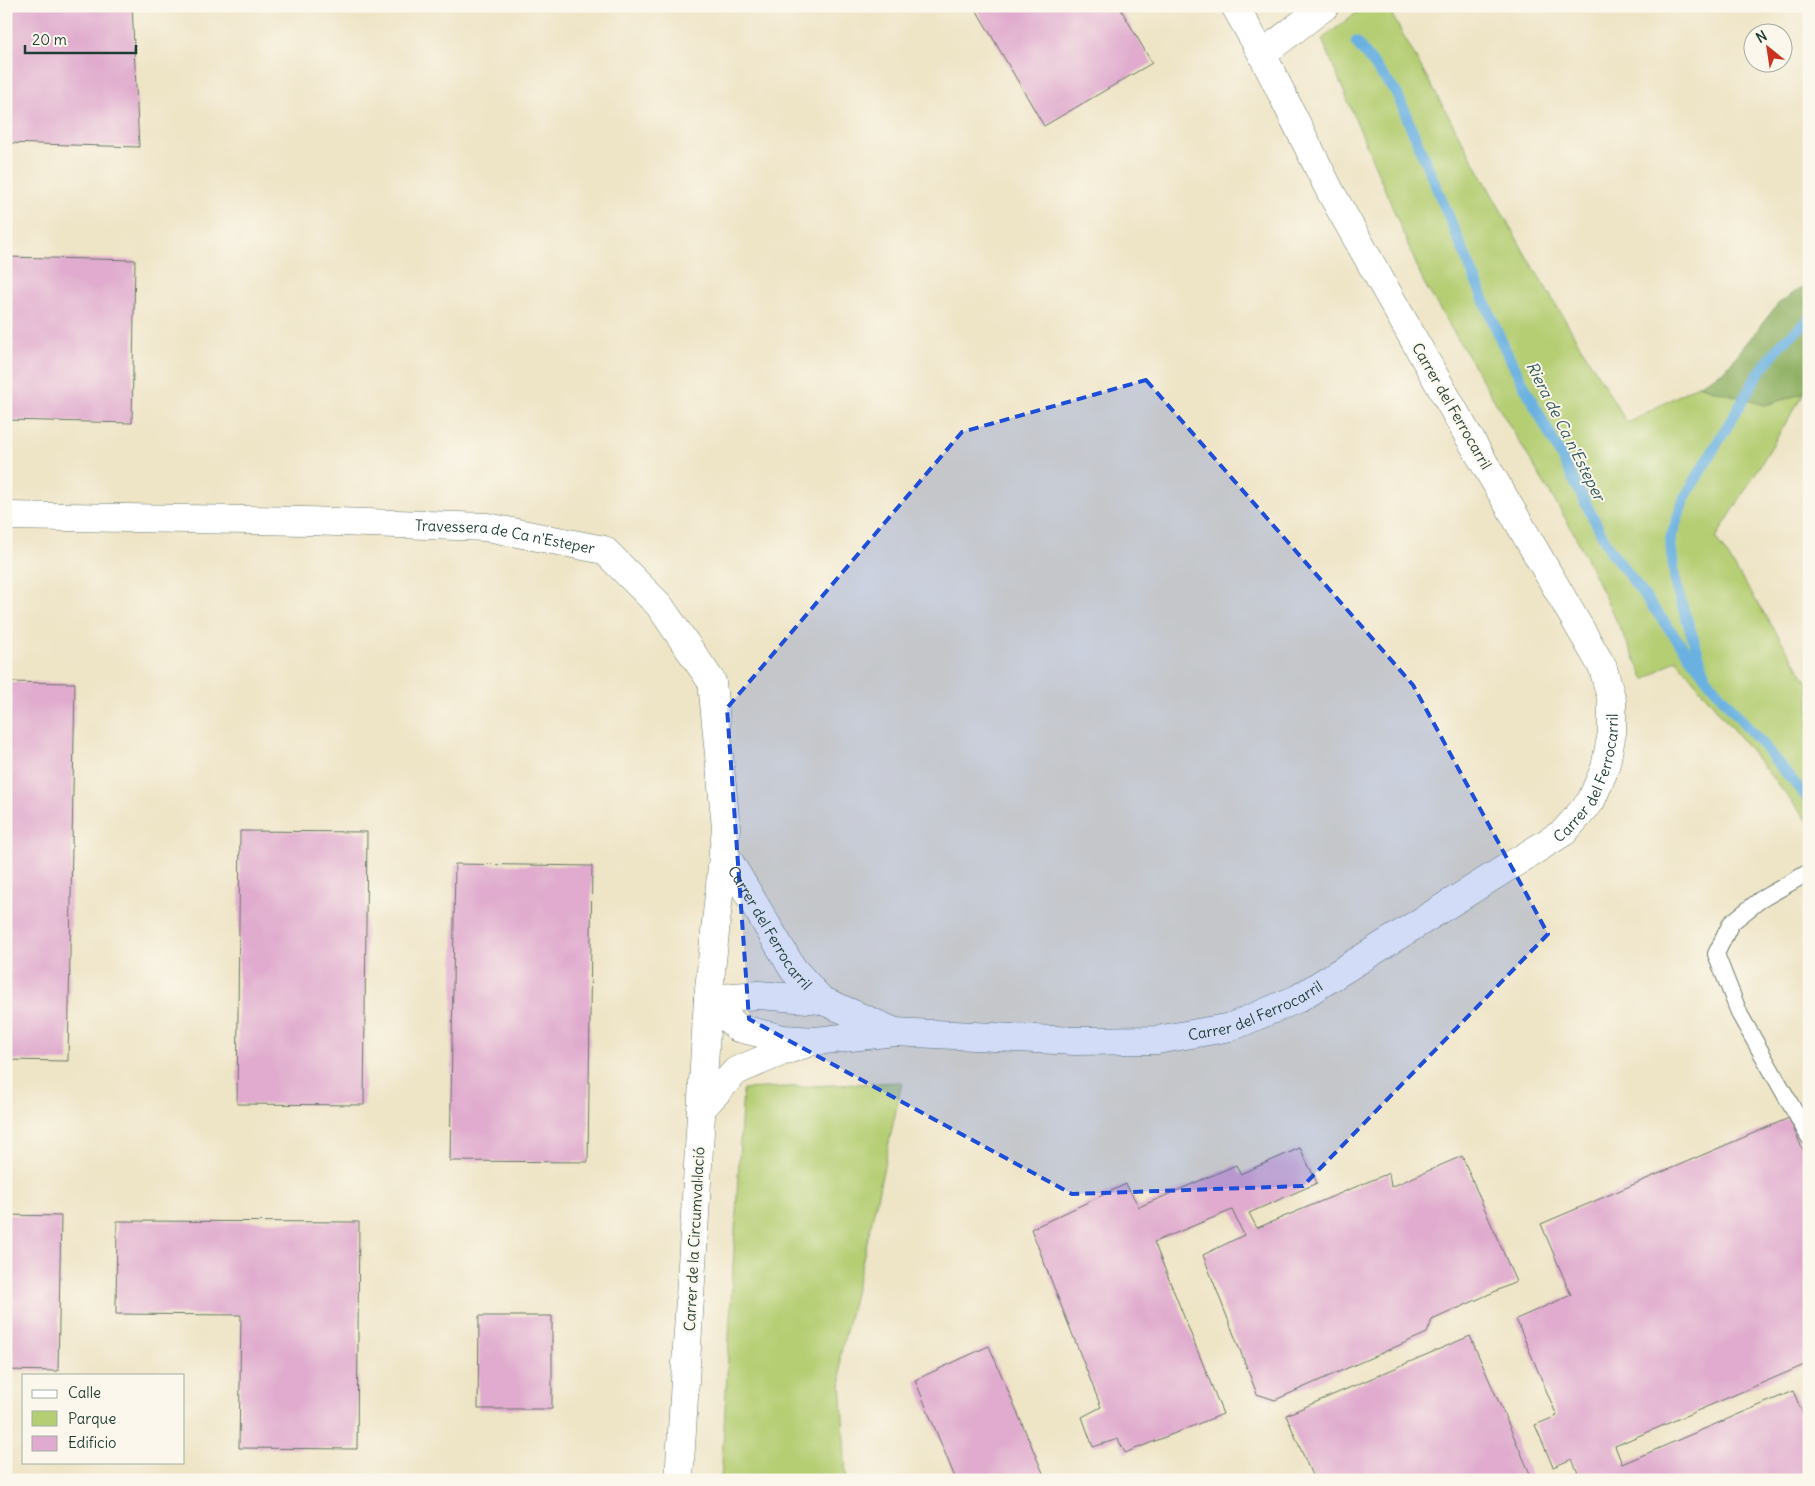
<svg xmlns="http://www.w3.org/2000/svg" width="1815" height="1486" font-family="Delius,sans-serif">
<rect width="100%" height="100%" fill="#fbf7ec"/>
<filter id="ink" filterUnits="userSpaceOnUse"><feTurbulence type="fractalNoise" baseFrequency=".02" numOctaves="2"/><feDisplacementMap in="SourceGraphic" scale="10" xChannelSelector="R" yChannelSelector="G"/><feConvolveMatrix kernelMatrix="1 2 1 2 8 2 1 2 1" color-interpolation-filters="sRGB"/></filter>
<filter id="wash" filterUnits="userSpaceOnUse"><feTurbulence type="fractalNoise" baseFrequency=".0096" numOctaves="4" result="noise"/><feDisplacementMap in="SourceGraphic" scale="20" xChannelSelector="R" yChannelSelector="G"/><feGaussianBlur stdDeviation="1.12" result="paint"/><feColorMatrix in="noise" values="0 0 0 0 0 0 0 0 0 0 0 0 0 0 0 0 0 1.4 0 .05"/><feComposite in="paint" operator="in"/></filter>
<g filter="url(#wash)">
<rect width="100%" height="100%" fill="#eee4c6"/>
<g fill="#b5ce73" stroke="#6a8654">
<polygon points="1365,6 1387,6 1523,250 1627,423 1698,385 1765,405 1804,393 1716,538 1809,684 1809,823 1676,659 1645,680 1574,533 1424,283 1322,39"/>
<polygon points="902,1082 876,1203 840,1357 846,1480 721,1480 743,1089"/>
</g>
<polygon fill="#90b165" stroke="#58774c" points="1809,282 1809,386 1804,393 1765,405 1698,385 1725,370 1778,304"/>
<g fill="none" stroke-linecap="round" stroke-linejoin="round">
<g stroke="#6ab1e1" stroke-width="11">
<polyline points="1356,42 1397,94 1503,345 1610,550 1707,679 1809,800"/>
<polyline points="1704,671 1676,587 1670,540 1684,499 1759,373 1780,345 1809,320"/>
</g>
</g>
<g id="blocks">
<g fill="#e0abce">
<polygon points="6,6 132,6 139,147 6,143"/>
<polygon points="974,6 1119,6 1152,63 1044,126"/>
<polygon points="6,257 135,260 132,423 6,420"/>
<polygon points="6,682 75,683 68,1061 6,1060"/>
<polygon points="240,831 367,832 364,1105 237,1104"/>
<polygon points="455,864 592,866 588,1162 450,1161"/>
<polygon points="1789,1118 1809,1164 1809,1363 1615,1446 1622,1464 1793,1391 1809,1428 1809,1480 1581,1480 1572,1459 1553,1467 1535,1425 1557,1416 1516,1319 1571,1295 1541,1224"/>
<polygon points="1300,1148 1317,1183 1249,1213 1257,1228 1389,1173 1391,1187 1462,1156 1516,1282 1432,1320 1427,1333 1275,1400 1257,1394 1203,1255 1244,1235 1232,1210 1154,1242 1223,1414 1125,1453 1118,1439 1093,1447 1082,1417 1101,1407 1031,1229 1126,1184 1139,1207 1236,1165 1240,1174"/>
<polygon points="6,1215 61,1216 58,1371 6,1370"/>
<polygon points="117,1221 359,1222 357,1449 239,1448 241,1315 116,1314"/>
<polygon points="479,1316 552,1316 552,1409 478,1409"/>
<polygon points="1470,1336 1531,1476 1523,1480 1314,1480 1286,1415"/>
<polygon points="989,1346 1046,1480 956,1480 915,1380"/>
</g>
</g>
</g>
<g filter="url(#ink)">
<use href="#blocks" fill-opacity="0" stroke="#677767" stroke-width="1"/>
<g fill="none" stroke-linecap="round" stroke-linejoin="round">
<defs>
<polyline id="lane" points="1809,872 1760,900 1731,923 1716,954 1740,1015 1809,1137"/>
<g id="street">
<polyline points="1262,54 1325,6"/>
<path id="s1" d="M6 516 307 521 487 527 604 550 659 605 712 682 726 828 708 999 679 1480"/>
<path id="s2" d="M723 851 793 969 821 1000"/>
<path id="s3" d="M708 999 738 1028 784 1039 816 1041 894 1032 1075 1041 1157 1040 1231 1027 1297 999 1564 832 1591 801 1605 768 1612 733V701L1603 668 1465 430 1330 191 1262 54 1235 6"/>
<polyline points="708,999 759,995 821,1000 893,1031"/>
<polyline points="701,1109 736,1071 781,1052 805,1044"/>
</g>
</defs>
<use href="#lane" stroke="#677767" stroke-width="18"/>
<use href="#street" stroke="#677767" stroke-width="29"/>
<use href="#lane" stroke="#fff" stroke-width="16"/>
<use href="#street" stroke="#fff" stroke-width="28"/>
</g>
</g>
<path fill="#1d4ed8" fill-opacity="0.2" stroke="#1d4ed8" stroke-width="4" stroke-dasharray="10 6" stroke-linejoin="round" d="M1146 380 1413 685 1548 934 1303 1186 1072 1194 749 1019 727 708 962 432Z"/>
<g text-anchor="middle" dominant-baseline="central" stroke-width="4" stroke-linejoin="round" paint-order="stroke">
<g font-size="15" fill="#1f3d34" stroke="#fbf7ec">
<text transform="translate(1452 406) rotate(60)">Carrer del Ferrocarril</text>
<text stroke="none"><textPath href="#s1" startOffset="500">Travessera de Ca n'Esteper</textPath></text>
<text stroke="none"><textPath href="#s3" startOffset="985">Carrer del Ferrocarril</textPath></text>
<text stroke="none"><textPath href="#s2" startOffset="90">Carrer del Ferrocarril</textPath></text>
<text stroke="none"><textPath href="#s3" startOffset="566">Carrer del Ferrocarril</textPath></text>
<text transform="translate(694 1239) rotate(-87)">Carrer de la Circumval·lació</text>
</g>
<g font-size="16" font-style="italic" fill="#325a5f" stroke="#fbf7ec">
<text transform="translate(1566 431) rotate(63)">Riera de Ca n'Esteper</text>
</g>
</g>
<rect width="1815" height="1486" fill="none" stroke="#fbf7ec" stroke-width="25"/>
<rect x="22" y="1374" width="162" height="90" fill="#fbf7ec" stroke="#a3ada2"/>
<rect x="32" y="1390" width="25" height="8" fill="#ffffff" stroke="#a3ada2"/>
<text x="68" y="1398" font-size="15" fill="#1f3d34">Calle</text>
<rect x="32" y="1411" width="25" height="15" fill="#b5ce73" stroke="#a3ada2"/>
<text x="68" y="1424" font-size="15" fill="#1f3d34">Parque</text>
<rect x="32" y="1436" width="25" height="15" fill="#e0abce" stroke="#a3ada2"/>
<text x="68" y="1448" font-size="15" fill="#1f3d34">Edificio</text>
<g transform="translate(1768 48) rotate(330)"><circle r="24" fill="#fbf7ec" stroke="#a3ada2"/>
<path d="M0-4L9 19L0 12L-9 19Z" fill="#c8321e"/>
<text y="-8" font-size="14" font-weight="bold" text-anchor="middle" fill="#1f3d34">N</text>
</g>
<path d="M25 45v8h111v-8" fill="none" stroke="#1f3d34" stroke-width="2.5"/>
<text x="32" y="45" font-size="15" fill="#1f3d34" stroke="#fbf7ec" stroke-width="4" paint-order="stroke">20 m</text>
</svg>
